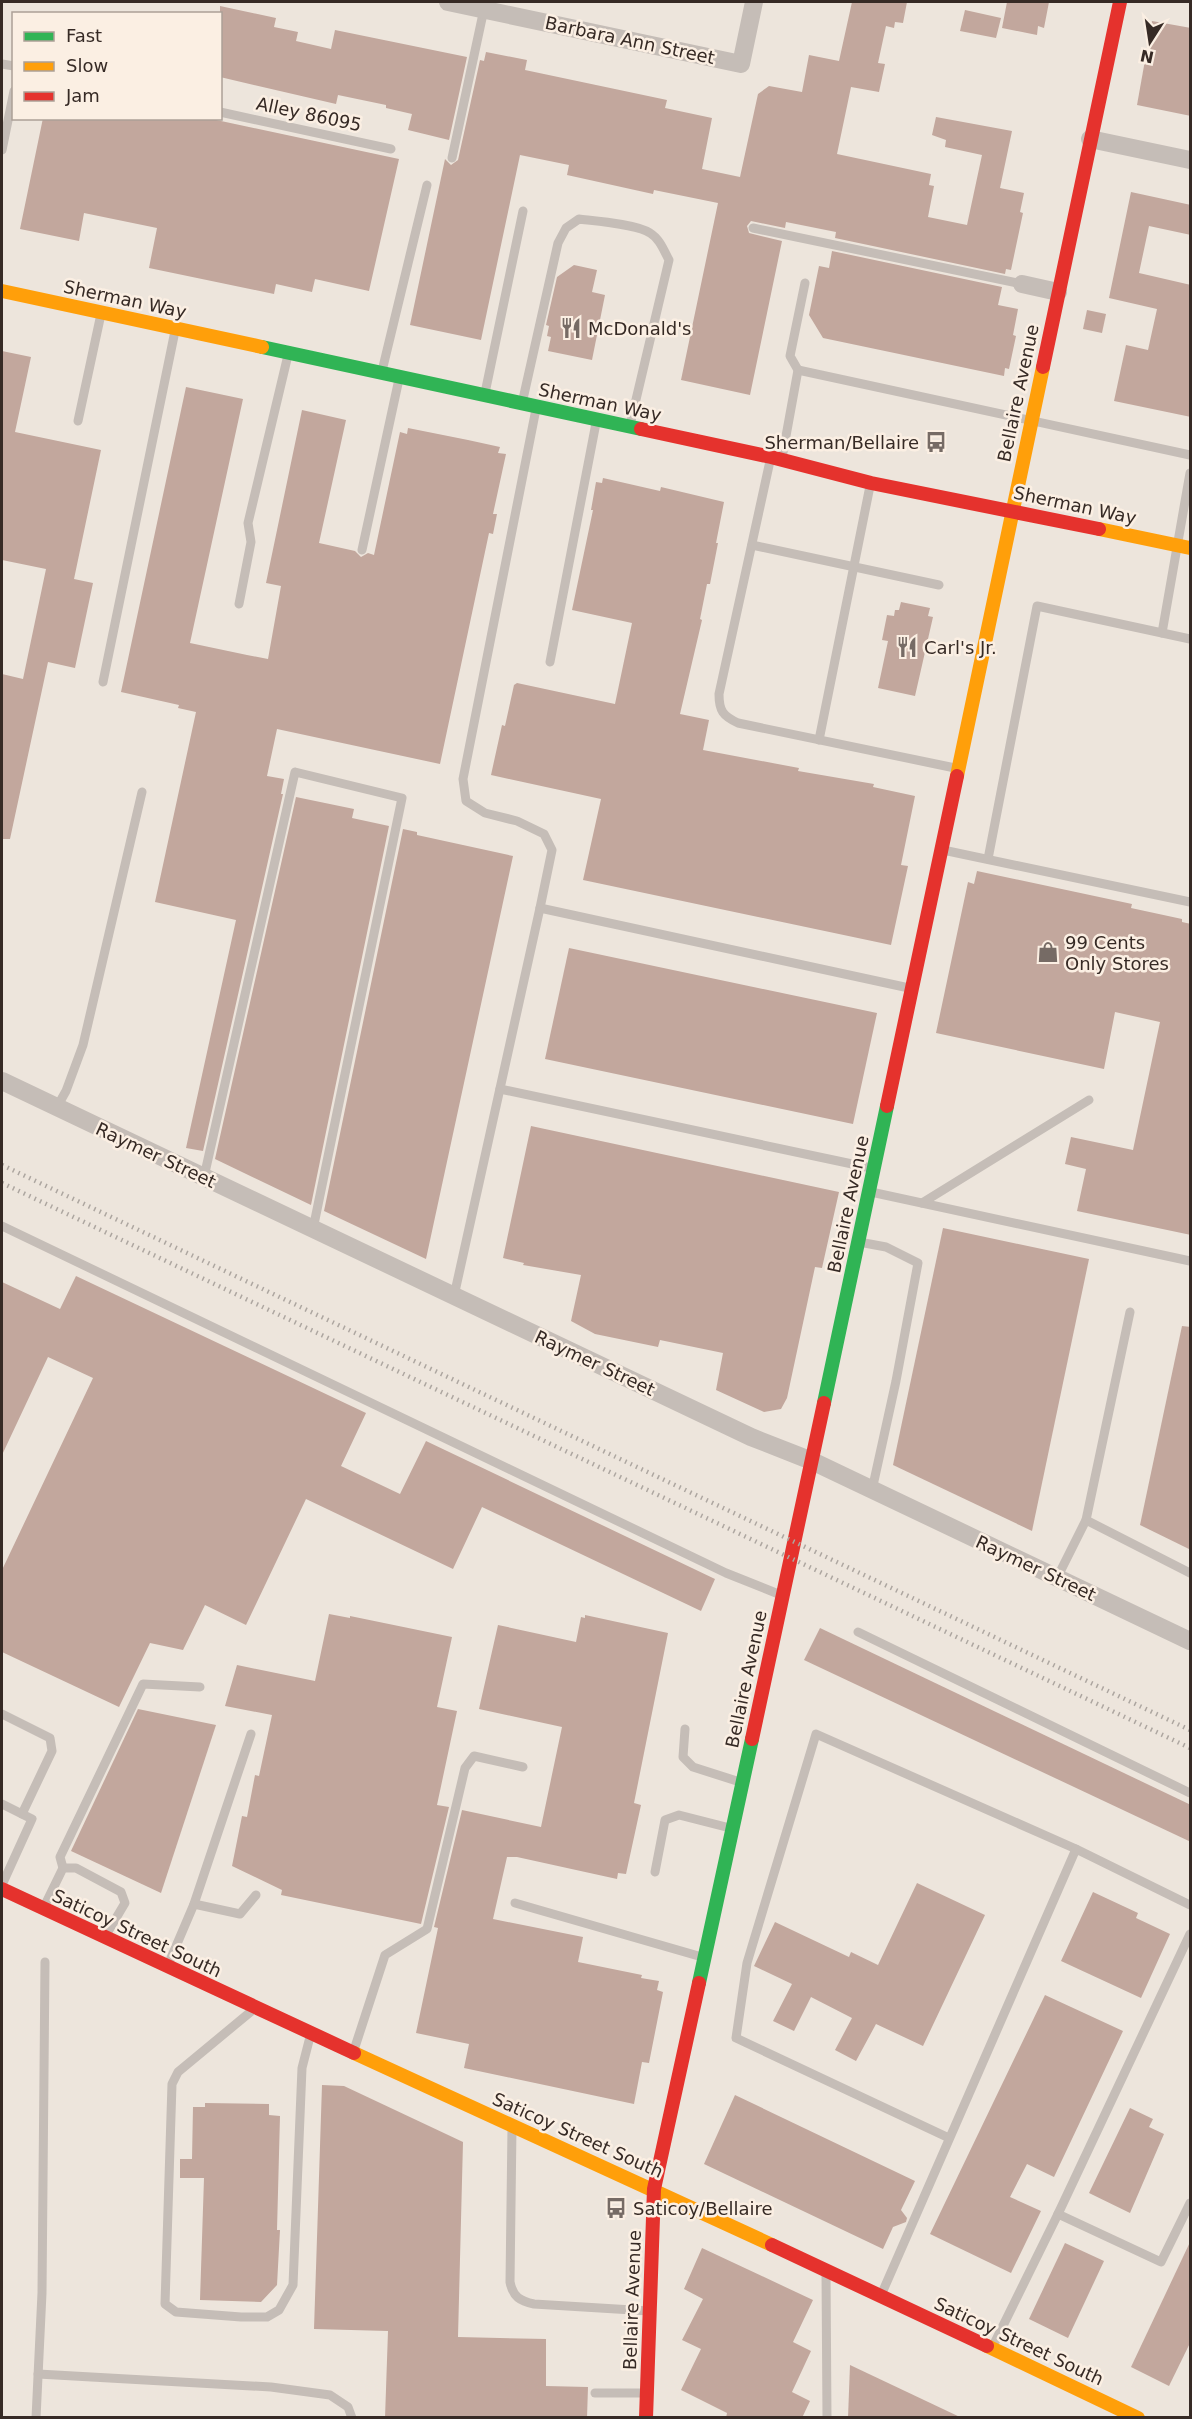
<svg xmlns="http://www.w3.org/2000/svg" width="1192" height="2419" font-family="'DejaVu Sans',sans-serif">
<rect width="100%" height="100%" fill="#ede5dc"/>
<g fill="#c2a79d">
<polygon points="852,2 907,2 903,23 895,22 894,28 886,26 878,63 885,64 879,92 851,87 837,154 931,174 929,185 934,186 928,217 967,225 982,155 945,147 946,140 932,135 936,117 1012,131 1000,188 1024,193 1020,212 1023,213 1011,270 1006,269 1005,274 835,238 836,232 786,222 785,228 751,221 747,226 749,233 782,241 750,395 681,380 718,203 654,190 653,194 567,175 569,165 520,155 481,340 410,325 445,159 451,165 458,160 480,60 484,61 486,52 527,60 525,70 667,100 665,108 712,118 702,169 740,177 758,94 769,86 802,92 809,55 839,61"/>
<polygon points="1007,2 1049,2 1044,28 1038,26 1037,35 1002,28"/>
<polygon points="220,6 276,18 274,27 298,32 296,41 331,49 335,30 467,57 449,140 408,130 412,114 386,108 386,105 338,95 336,104 220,77"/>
<polygon points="965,10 1001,18 996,38 960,31"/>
<polygon points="1152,21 1191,28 1191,116 1137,105"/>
<polygon points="43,118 207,118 399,159 369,291 315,279 312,292 276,284 274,294 149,268 157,228 84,213 79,241 20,229"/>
<polygon points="1131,192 1191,205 1191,235 1149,226 1139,273 1191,285 1191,417 1114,401 1126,345 1148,350 1157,309 1109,298"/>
<polygon points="832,251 1002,287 998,305 1018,309 1013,335 1016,336 1009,369 1005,368 1004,376 823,338 809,315 819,266 829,268"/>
<polygon points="574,265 597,270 592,292 605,295 592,360 548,351 551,337 547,336 549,326 546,325 557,277"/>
<polygon points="1087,310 1106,314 1102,333 1083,329"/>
<polygon points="2,351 31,357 15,432 101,450 74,579 93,583 75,668 48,662 10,839 2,839 2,674 23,679 46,569 2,560"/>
<polygon points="186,387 243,399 190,643 247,655 268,659 281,586 266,583 302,410 346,420 319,543 355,551 361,557 368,553 374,555 400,432 407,434 408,428 468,440 500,447 498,453 506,454 493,514 497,514 493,534 489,533 440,764 277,729 267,776 284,779 281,794 283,794 203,1151 186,1148 236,920 155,902 196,712 178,708 179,705 121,692"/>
<polygon points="603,478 660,491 661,487 724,502 716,543 718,543 710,584 707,584 700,619 702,620 680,714 709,720 703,750 799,768 798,771 874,784 873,787 915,796 901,865 908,866 891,945 583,880 601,799 491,775 502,725 505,726 514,685 517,683 615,704 632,623 572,610 593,510 591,510 596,482 602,483"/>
<polygon points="901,602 930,608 928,616 933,617 915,696 878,688 888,641 882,640 887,615 894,616 895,610 899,610"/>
<polygon points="296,797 354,809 352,818 389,826 311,1205 215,1159"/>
<polygon points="403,829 417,832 417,835 513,856 426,1259 324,1211"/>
<polygon points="977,871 1132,904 1131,908 1182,919 1182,922 1191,924 1191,1235 1077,1211 1086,1169 1065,1164 1071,1137 1133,1150 1160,1022 1115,1012 1104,1069 936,1033 968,882 974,884"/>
<polygon points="569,948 877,1013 853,1124 545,1059"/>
<polygon points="531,1126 839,1192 822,1268 815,1267 787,1398 781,1409 764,1412 716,1390 723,1353 660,1340 658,1347 595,1334 571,1321 581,1275 523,1265 524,1263 503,1258"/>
<polygon points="943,1228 1089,1259 1032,1531 893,1465"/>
<polygon points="76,1276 366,1413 341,1466 400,1494 426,1441 715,1579 701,1611 482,1507 453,1569 306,1499 246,1625 205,1605 183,1650 150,1643 119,1707 2,1652 2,1570 93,1378 48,1357 2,1455 2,1282 60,1309"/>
<polygon points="1182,1326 1191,1327 1191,1550 1140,1525"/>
<polygon points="329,1614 350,1618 350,1616 452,1637 437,1707 457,1711 437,1805 449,1807 421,1924 281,1895 282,1890 232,1866 242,1816 247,1817 255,1775 259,1776 272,1715 225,1706 237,1665 315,1681"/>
<polygon points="585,1615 668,1633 634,1803 641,1805 626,1874 618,1873 617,1879 517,1857 507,1857 493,1919 583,1937 578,1962 642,1975 641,1978 659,1981 657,1990 663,1992 649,2063 642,2062 634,2104 464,2068 469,2044 416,2033 438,1928 434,1927 462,1810 541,1827 562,1727 479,1709 498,1625 576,1642 581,1617 585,1618"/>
<polygon points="820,1628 1191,1805 1191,1842 804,1660"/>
<polygon points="138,1709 216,1725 161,1893 71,1851"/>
<polygon points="917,1883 985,1915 923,2046 876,2024 856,2061 835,2050 852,2018 811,1997 794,2031 773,2021 792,1984 754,1966 775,1922 849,1957 851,1952 878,1965"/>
<polygon points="1093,1892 1138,1913 1136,1918 1170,1934 1141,1998 1061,1961"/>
<polygon points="1045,1995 1123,2031 1054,2177 1027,2164 1010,2197 1041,2211 1011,2273 930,2234"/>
<polygon points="322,2085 344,2086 463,2142 458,2337 546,2339 546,2386 588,2387 587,2418 385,2418 388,2331 314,2329"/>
<polygon points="735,2095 915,2181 901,2210 907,2218 906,2222 893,2227 883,2249 704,2164"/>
<polygon points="205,2103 269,2104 269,2115 280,2116 277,2230 280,2230 277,2285 261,2302 200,2300 204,2178 180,2178 180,2159 192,2159 193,2107 205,2107"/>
<polygon points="1130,2108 1153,2119 1149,2127 1164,2134 1130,2213 1089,2193"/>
<polygon points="1191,2240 1191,2341 1169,2386 1131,2367"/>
<polygon points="1065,2243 1104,2261 1068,2338 1029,2319"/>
<polygon points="702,2248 813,2300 793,2342 811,2351 792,2392 810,2401 802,2418 726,2418 727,2413 681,2390 701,2349 682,2340 703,2299 684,2289"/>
<polygon points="850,2365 962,2418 848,2418"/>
</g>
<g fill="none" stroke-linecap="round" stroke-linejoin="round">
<g stroke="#c5bdb7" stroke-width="9">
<polyline points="2,64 14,66"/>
<polyline points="220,112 391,149"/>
<polyline points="2,150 14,91"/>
<polyline points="452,158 484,9"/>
<polyline points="753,228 1022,284"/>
<polyline points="798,370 790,356 805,283"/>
<polyline points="382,371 427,185"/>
<polyline points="485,393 523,211"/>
<path d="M523 399 558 243 566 228 579 219C596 221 637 224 650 233 660 239 664 251 669 260L630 425"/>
<polyline points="536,409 463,779 466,801 485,813 517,821 544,834 552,850 540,908 909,988"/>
<polyline points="78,421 101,314"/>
<polyline points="782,458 798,370 1190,455"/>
<path d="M770 461 719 694C719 711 723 716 738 723L955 768"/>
<polyline points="752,545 939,585"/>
<polyline points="362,550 399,379"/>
<polyline points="239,604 251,542 248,523 288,355"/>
<polyline points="1162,633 1190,473"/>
<polyline points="550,662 596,423"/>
<polyline points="103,682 175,331"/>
<polyline points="819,740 870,486"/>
<polyline points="943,850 1190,902"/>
<polyline points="988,859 1037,606 1190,639"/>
<polyline points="500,1089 871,1168"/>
<polyline points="57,1107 66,1091 83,1045 142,792"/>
<polyline points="204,1177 295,772 402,798 313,1229"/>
<polyline points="871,1192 1190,1261"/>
<polyline points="922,1203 1089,1100"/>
<polyline points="2,1226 726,1573 781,1595"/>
<polyline points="859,1242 886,1247 918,1263 896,1381 872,1490"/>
<polyline points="454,1296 540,908"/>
<polyline points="1086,1520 1190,1573"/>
<polyline points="1057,1578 1086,1520 1130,1312"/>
<polyline points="858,1632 1190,1793"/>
<polyline points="2,1714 50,1738 52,1751 22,1814"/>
<polyline points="685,1729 683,1757 693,1767 740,1782"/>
<polyline points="2,1804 32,1819 2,1885"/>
<polyline points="63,1868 60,1857 143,1684 200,1687"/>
<polyline points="655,1872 665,1820 679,1815 730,1828"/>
<polyline points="515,1903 702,1957"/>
<polyline points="194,1904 240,1914 256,1895"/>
<polyline points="44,1907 63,1868 76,1868 121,1892 125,1903 106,1935"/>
<polyline points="168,1965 194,1904 251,1734"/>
<polyline points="254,2009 178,2072 172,2084 165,2304 176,2312 241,2317 267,2317 279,2310 293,2285 302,2068 311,2033"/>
<polyline points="354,2050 385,1955 427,1929 465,1768 474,1756 523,1767"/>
<path d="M512 2127 510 2282C513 2297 520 2301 534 2304L649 2311"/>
<polyline points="949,2138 736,2038 747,1963 816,1734 1076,1849"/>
<polyline points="1058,2214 1190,1934"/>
<polyline points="826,2272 827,2418"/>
<polyline points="882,2293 1076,1849 1190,1905"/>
<polyline points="993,2346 1058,2214 1161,2262 1190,2203"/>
<polyline points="38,2374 271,2387 330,2395 348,2407 352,2418"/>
<polyline points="595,2393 645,2393"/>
<polyline points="36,2418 42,2293 45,1962"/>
</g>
<g stroke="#c5bdb7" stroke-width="18">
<polyline points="448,2 741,64 754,2"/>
<polyline points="1090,139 1190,160"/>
<polyline points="1022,284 1058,292"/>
<polyline points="2,1081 751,1437 812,1461 1190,1641"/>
</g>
<g stroke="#30b455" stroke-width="14">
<polyline points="262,347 641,429"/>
<polyline points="824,1403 887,1106"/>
<polyline points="699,1983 752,1739"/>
</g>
<g stroke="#ff9f0a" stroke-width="14">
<polyline points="2,291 262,347"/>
<polyline points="1099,529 1190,548"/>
<polyline points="957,776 1043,367"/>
<polyline points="354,2053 772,2245"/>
<polyline points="987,2346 1138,2418"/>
</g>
<g stroke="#e5322d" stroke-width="14">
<polyline points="1043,367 1120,2"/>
<polyline points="641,429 771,457 871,483 1099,529"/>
<polyline points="887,1106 957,776"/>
<polyline points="752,1739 824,1403"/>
<polyline points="2,1889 354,2053"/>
<polyline points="772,2245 987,2346"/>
<polyline points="646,2418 654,2189 699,1983"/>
</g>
<g stroke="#ada6a0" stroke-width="4.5" stroke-dasharray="1.5 4.5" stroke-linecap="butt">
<polyline points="2,1165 1190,1730"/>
<polyline points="2,1183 1190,1748"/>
</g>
</g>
<defs>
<symbol id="restaurant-bare" viewBox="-9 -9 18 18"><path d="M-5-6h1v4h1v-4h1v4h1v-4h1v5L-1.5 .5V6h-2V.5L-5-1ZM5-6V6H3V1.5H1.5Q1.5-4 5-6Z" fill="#766b65" stroke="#fbefe3" stroke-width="2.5" paint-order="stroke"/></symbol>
<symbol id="bus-bare" viewBox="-9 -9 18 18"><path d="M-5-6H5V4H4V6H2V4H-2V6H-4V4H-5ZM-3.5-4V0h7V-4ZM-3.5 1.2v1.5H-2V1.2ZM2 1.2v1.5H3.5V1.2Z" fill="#766b65" stroke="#fbefe3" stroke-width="2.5" paint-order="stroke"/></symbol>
<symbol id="shop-bare" viewBox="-9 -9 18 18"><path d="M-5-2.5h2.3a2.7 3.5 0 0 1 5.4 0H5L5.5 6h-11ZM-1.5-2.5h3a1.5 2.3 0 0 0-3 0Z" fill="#766b65" stroke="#fbefe3" stroke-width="2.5" paint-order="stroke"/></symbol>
</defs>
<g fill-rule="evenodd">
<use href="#restaurant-bare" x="556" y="313" width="30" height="30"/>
<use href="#bus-bare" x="921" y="427" width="30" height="30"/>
<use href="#restaurant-bare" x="892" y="632" width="30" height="30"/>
<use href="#shop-bare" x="1033" y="937" width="30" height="30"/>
<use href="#bus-bare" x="601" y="2193" width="30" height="30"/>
</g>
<g text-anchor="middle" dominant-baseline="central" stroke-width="5" stroke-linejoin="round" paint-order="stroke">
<g font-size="18" fill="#362a25" stroke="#fbefe3">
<text transform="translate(630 40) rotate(12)">Barbara Ann Street</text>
<text transform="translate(309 114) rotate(12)">Alley 86095</text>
<text transform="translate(125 299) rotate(12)">Sherman Way</text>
<text transform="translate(1018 393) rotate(-78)">Bellaire Avenue</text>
<text transform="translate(600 402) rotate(12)">Sherman Way</text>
<text transform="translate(1075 505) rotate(12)">Sherman Way</text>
<text transform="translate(156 1155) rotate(25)">Raymer Street</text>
<text transform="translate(848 1204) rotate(-78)">Bellaire Avenue</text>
<text transform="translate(595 1363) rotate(25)">Raymer Street</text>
<text transform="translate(1036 1568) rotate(25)">Raymer Street</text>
<text transform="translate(746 1679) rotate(-78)">Bellaire Avenue</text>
<text transform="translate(137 1933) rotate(25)">Saticoy Street South</text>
<text transform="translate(578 2135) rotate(24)">Saticoy Street South</text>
<text transform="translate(632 2300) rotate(-88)">Bellaire Avenue</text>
<text transform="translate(1019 2341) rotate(25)">Saticoy Street South</text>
</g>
<g font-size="18" fill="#362a25" stroke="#fbefe3" text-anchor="start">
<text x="588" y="328">McDonald's</text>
<text x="919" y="442" text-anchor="end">Sherman/Bellaire</text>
<text x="924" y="647">Carl's Jr.</text>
<text x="1065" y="942">99 Cents<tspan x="1065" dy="21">Only Stores</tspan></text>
<text x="633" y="2208">Saticoy/Bellaire</text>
</g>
</g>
<rect width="1192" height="2419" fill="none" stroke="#362a25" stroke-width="6"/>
<rect x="12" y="12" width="210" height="108" fill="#fbefe3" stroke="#aca097" stroke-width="1.5"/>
<rect x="24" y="32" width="30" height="9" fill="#30b455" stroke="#aca097" stroke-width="1.5"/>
<text x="66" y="42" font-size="18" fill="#362a25">Fast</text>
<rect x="24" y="62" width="30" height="9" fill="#ff9f0a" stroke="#aca097" stroke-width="1.5"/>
<text x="66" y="72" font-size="18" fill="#362a25">Slow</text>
<rect x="24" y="92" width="30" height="9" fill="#e5322d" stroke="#aca097" stroke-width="1.5"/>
<text x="66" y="102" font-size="18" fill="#362a25">Jam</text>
<g transform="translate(1150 42) rotate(192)" stroke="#fbefe3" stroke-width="4.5" paint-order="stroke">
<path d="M0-4.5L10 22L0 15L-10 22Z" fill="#362a25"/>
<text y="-9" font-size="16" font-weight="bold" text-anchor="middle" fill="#362a25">N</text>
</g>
</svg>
